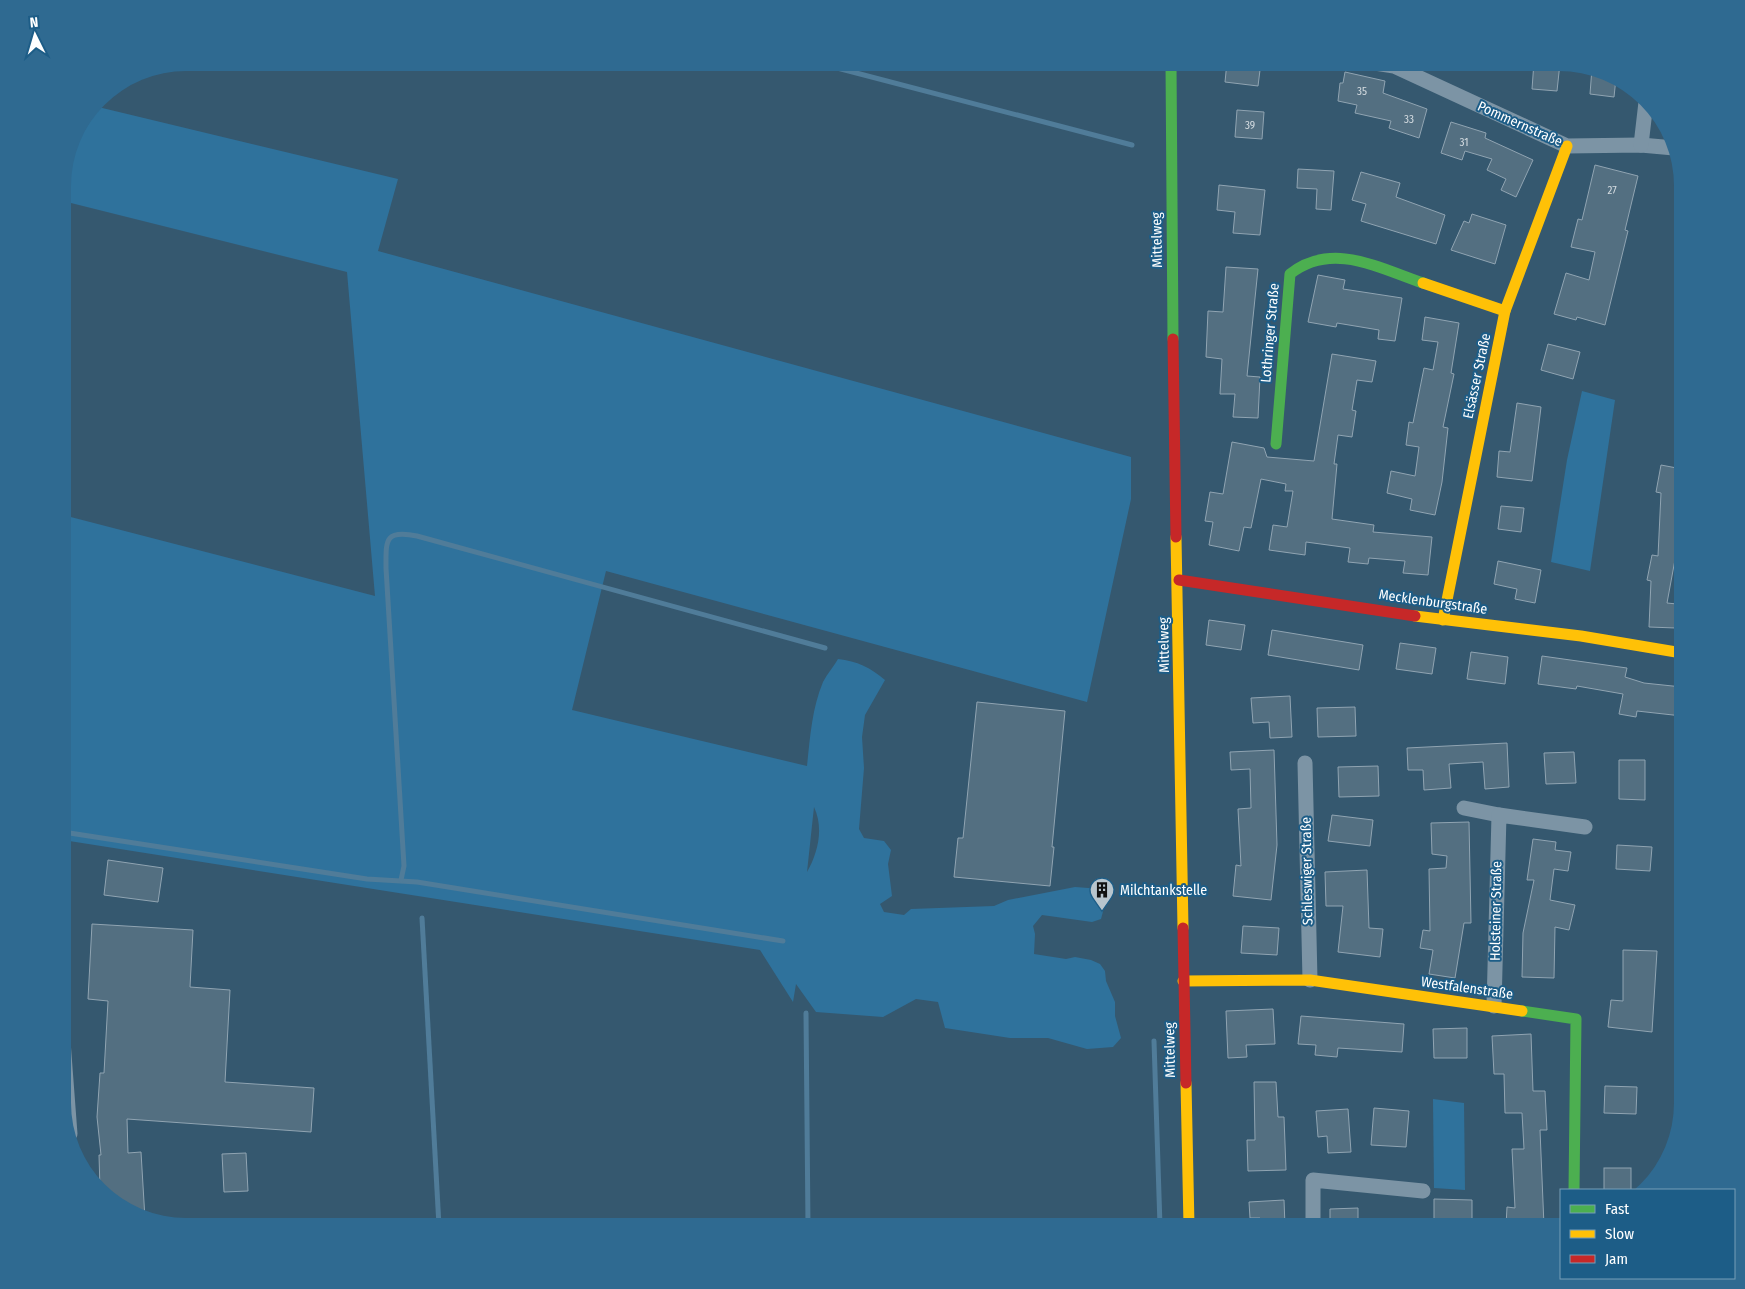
<svg xmlns="http://www.w3.org/2000/svg" width="1745" height="1289" font-family="'Fira Sans Condensed',sans-serif">
<rect width="100%" height="100%" fill="#35586f"/>
<g fill="#2f729c" fill-rule="evenodd">
<path d="M94 106 398 179 378 251 1131 457V499L1087 702 606 571 572 710 807 766C810 738 812 708 823 682 827 674 834 666 838 659 857 661 871 668 885 680L865 715 862 737 864 768 859 829 864 838 884 841 891 850 888 864 892 896 880 904 884 912 904 915 911 909 994 906 1008 900 1075 887 1102 889 1108 893 1101 919 1092 922 1042 915 1033 926 1035 934 1034 954 1066 959 1075 957 1091 960 1100 964 1105 971 1106 981 1115 1002V1016L1121 1038 1113 1047 1087 1049 1048 1038H1010L945 1028 938 1002 916 999 883 1017 816 1012 796 984 793 1002 760 950 63 840V515L375 596 347 272 63 201V178L75 132ZM814 807C824 828 818 853 807 872Z"/>
<polygon points="1582,391 1615,400 1590,571 1551,562 1567,460"/>
<polygon points="1433,1099 1464,1103 1465,1190 1434,1188"/>
</g>
<g fill="none" stroke-linecap="round" stroke-linejoin="round">
<g stroke="#507c99" stroke-width="5">
<polyline points="818,63 1132,145"/>
<polyline points="63,832 367,879 417,882 783,941"/>
<path d="M401 880 404 866 386 568C386 541 384 529 417 536L825 648"/>
<polyline points="422,918 439,1226"/>
<polyline points="806,1013 808,1226"/>
<polyline points="1154,1041 1160,1226"/>
</g>
</g>
<g fill="#536f81" stroke="#90a4b2">
<polygon points="1227,62 1261,62 1258,86 1225,82"/>
<polygon points="1534,62 1560,63 1557,91 1532,89"/>
<polygon points="1592,68 1616,78 1614,97 1590,94"/>
<polygon points="1345,72 1385,81 1383,93 1427,109 1419,138 1389,128 1391,121 1355,113 1357,105 1338,101 1340,83 1343,83"/>
<polygon points="1237,110 1264,112 1262,139 1235,137"/>
<polygon points="1451,122 1486,133 1485,138 1533,160 1516,197 1501,190 1506,179 1487,170 1492,159 1465,151 1462,160 1441,153"/>
<polygon points="1595,165 1638,176 1625,230 1628,231 1605,325 1577,317 1576,320 1554,314 1566,273 1589,280 1595,252 1571,247 1578,219 1582,220"/>
<polygon points="1298,169 1334,171 1331,210 1316,209 1317,189 1297,188"/>
<polygon points="1361,172 1400,183 1396,197 1445,215 1436,244 1361,221 1366,204 1352,200"/>
<polygon points="1219,185 1265,190 1260,235 1233,233 1235,212 1217,210"/>
<polygon points="1472,214 1506,225 1495,264 1451,250 1464,221 1469,223"/>
<polygon points="1226,267 1258,269 1247,376 1260,377 1258,418 1233,417 1235,394 1220,394 1222,359 1206,357 1208,311 1223,312"/>
<polygon points="1318,275 1345,280 1343,289 1402,298 1395,341 1378,339 1379,330 1337,323 1336,327 1308,322"/>
<polygon points="1425,317 1459,323 1451,373 1454,374 1443,427 1448,428 1442,482 1435,515 1410,510 1412,499 1387,493 1391,471 1415,476 1419,447 1406,445 1409,422 1413,423 1424,368 1433,370 1438,342 1422,340"/>
<polygon points="1548,344 1580,352 1573,379 1541,370"/>
<polygon points="1332,354 1376,361 1372,382 1357,380 1352,410 1356,411 1352,437 1338,435 1334,464 1337,464 1332,519 1374,525 1373,532 1432,537 1428,575 1403,573 1405,561 1369,558 1368,564 1348,562 1350,548 1306,542 1305,555 1269,550 1273,525 1287,527 1293,491 1285,491 1286,484 1261,479 1251,528 1244,527 1239,551 1209,545 1213,522 1205,521 1210,492 1223,494 1232,442 1264,448 1267,457 1314,461"/>
<polygon points="1517,403 1541,407 1532,481 1497,477 1499,451 1510,452"/>
<polygon points="1661,465 1682,469 1682,493 1678,515 1682,515 1682,538 1679,538 1667,603 1677,604 1676,628 1649,627 1651,581 1647,580 1652,555 1658,556 1661,493 1656,492"/>
<polygon points="1501,506 1524,508 1521,532 1498,529"/>
<polygon points="1498,561 1541,570 1535,603 1515,599 1517,589 1494,584"/>
<polygon points="1209,620 1245,625 1241,650 1206,645"/>
<polygon points="1272,630 1363,645 1359,670 1268,655"/>
<polygon points="1400,643 1436,648 1432,674 1396,669"/>
<polygon points="1471,652 1508,657 1505,684 1467,679"/>
<polygon points="1542,656 1627,668 1625,677 1644,683 1682,687 1682,716 1637,711 1636,717 1619,714 1623,694 1577,686 1576,689 1538,684"/>
<polygon points="1290,696 1292,737 1270,738 1269,722 1253,723 1251,698"/>
<polygon points="977,702 1065,711 1052,847 1054,847 1050,886 954,877 958,838 963,838"/>
<polygon points="1355,707 1356,736 1318,737 1317,708"/>
<polygon points="1507,743 1509,787 1485,789 1483,762 1449,764 1451,788 1424,790 1423,770 1408,770 1407,748"/>
<polygon points="1274,750 1277,845 1271,900 1233,896 1236,865 1241,866 1238,809 1251,808 1250,769 1231,770 1230,752"/>
<polygon points="1574,752 1576,783 1546,784 1544,753"/>
<polygon points="1619,760 1645,760 1645,800 1619,799"/>
<polygon points="1378,766 1379,796 1339,797 1338,767"/>
<polygon points="1332,815 1373,820 1370,846 1328,841"/>
<polygon points="1469,822 1471,923 1464,923 1455,978 1429,974 1433,950 1420,948 1423,930 1430,931 1429,869 1446,868 1447,856 1432,854 1431,823"/>
<polygon points="1533,839 1556,842 1555,850 1571,852 1568,871 1554,869 1550,900 1575,905 1569,930 1555,927 1554,978 1522,977 1523,933 1534,880 1527,880"/>
<polygon points="1617,845 1652,847 1650,871 1616,869"/>
<polygon points="108,860 163,868 158,902 104,895"/>
<polygon points="1367,870 1369,928 1383,929 1380,957 1338,952 1343,906 1326,906 1325,872"/>
<polygon points="92,924 193,930 190,987 230,990 225,1082 314,1088 311,1132 127,1119 128,1153 141,1152 145,1219 111,1201 100,1189 99,1155 101,1155 97,1117 100,1073 104,1073 108,1001 88,999"/>
<polygon points="1243,926 1279,928 1277,955 1241,953"/>
<polygon points="1623,950 1657,951 1652,1032 1608,1027 1611,1000 1623,1001"/>
<polygon points="1273,1009 1275,1044 1246,1045 1247,1057 1228,1058 1226,1011"/>
<polygon points="1301,1016 1404,1024 1402,1052 1338,1048 1337,1057 1315,1055 1316,1045 1298,1044"/>
<polygon points="1467,1028 1467,1058 1434,1058 1433,1029"/>
<polygon points="1531,1034 1533,1091 1545,1091 1547,1130 1540,1130 1544,1226 1506,1226 1507,1207 1515,1208 1512,1149 1524,1149 1522,1113 1505,1113 1504,1074 1494,1074 1492,1036"/>
<polygon points="1254,1082 1276,1082 1278,1117 1284,1117 1286,1170 1248,1171 1247,1140 1255,1140"/>
<polygon points="1605,1086 1637,1087 1636,1114 1604,1113"/>
<polygon points="1374,1108 1409,1111 1406,1147 1371,1145"/>
<polygon points="1348,1109 1351,1152 1328,1153 1327,1136 1318,1137 1316,1111"/>
<polygon points="246,1153 248,1191 224,1192 222,1154"/>
<rect x="1604" y="1168" width="27" height="22"/>
<polygon points="1434,1199 1472,1200 1472,1226 1434,1226"/>
<polygon points="1284,1200 1285,1226 1261,1226 1260,1218 1250,1218 1249,1202"/>
<polygon points="1358,1208 1358,1226 1330,1226 1330,1209"/>
</g>
<g fill="none" stroke-linecap="round" stroke-linejoin="round">
<g stroke="#7c94a5" stroke-width="15">
<polyline points="1375,63 1394,66 1567,146 1641,145 1674,148"/>
<polyline points="1641,145 1646,102"/>
<polyline points="1305,763 1310,980"/>
<polyline points="1464,808 1499,815"/>
<polyline points="1494,1006 1499,815 1585,827"/>
<polyline points="63,1041 70,1134"/>
<polyline points="1313,1226 1313,1180 1423,1191"/>
</g>
<g stroke="#4caf50" stroke-width="11">
<polyline points="1171,63 1173,339"/>
<path d="M1276 444 1290 274C1332 241 1379 268 1423 283"/>
<polyline points="1522,1011 1576,1019 1574,1190"/>
</g>
<g stroke="#ffc107" stroke-width="11">
<polyline points="1423,283 1505,311"/>
<polyline points="1176,537 1183,928"/>
<polyline points="1415,616 1581,636 1682,653"/>
<polyline points="1443,620 1505,311 1567,146"/>
<polyline points="1183,981 1310,980 1522,1011"/>
<polyline points="1186,1083 1189,1226"/>
</g>
<g stroke="#c62828" stroke-width="11">
<polyline points="1173,339 1176,537"/>
<polyline points="1179,580 1415,616"/>
<polyline points="1183,928 1186,1083"/>
</g>
</g>
<defs>
<symbol id="building-pin" viewBox="-11 -11 22 30"><path d="M0 17L-7.5 6A9.5 9.5 0 1 1 7.5 6Z" fill="#b8c5cd" stroke="#1d5d87"/><path d="M-4-6H4V6H1V3H-1V6H-4ZM-2.5-4.3h1.7v1.8h-1.7ZM.8-4.3h1.7v1.8H.8ZM-2.5-1h1.7V.8h-1.7ZM.8-1h1.7V.8H.8Z" fill="#111"/></symbol>
</defs>
<g fill-rule="evenodd">
<use href="#building-pin" x="1088" y="876" width="28" height="38"/>
</g>
<g text-anchor="middle" dominant-baseline="central" stroke-width="4" stroke-linejoin="round" paint-order="stroke">
<g font-size="11" fill="#d4dbe0">
<text x="1362" y="91">35</text>
<text x="1409" y="119">33</text>
<text x="1250" y="125">39</text>
<text x="1464" y="142">31</text>
<text x="1612" y="190">27</text>
</g>
<g font-size="14" fill="#fff" stroke="#1d5d87">
<text transform="translate(1520 124) rotate(24)">Pommernstraße</text>
<text transform="translate(1157 240) rotate(-91)">Mittelweg</text>
<text transform="translate(1270 333) rotate(-85)">Lothringer Straße</text>
<text transform="translate(1477 376) rotate(-78)">Elsässer Straße</text>
<text transform="translate(1433 602) rotate(8)">Mecklenburgstraße</text>
<text transform="translate(1164 645) rotate(-91)">Mittelweg</text>
<text transform="translate(1307 871) rotate(-91)">Schleswiger Straße</text>
<text transform="translate(1496 911) rotate(-89)">Holsteiner Straße</text>
<text transform="translate(1467 988) rotate(8)">Westfalenstraße</text>
<text transform="translate(1170 1050) rotate(-91)">Mittelweg</text>
</g>
<g font-size="14" fill="#fff" stroke="#1d5d87" text-anchor="start">
<text x="1120" y="890">Milchtankstelle</text>
</g>
</g>
<path d="M0 0H1745V1289H0ZM186 71H1559A115 115 0 0 1 1674 186V1103A115 115 0 0 1 1559 1218H186A115 115 0 0 1 71 1103V186A115 115 0 0 1 186 71Z" fill="#2f6a91" fill-rule="evenodd"/>
<rect x="1560" y="1189" width="175" height="90" fill="#1d5d87" stroke="#779eb7"/>
<rect x="1570" y="1205" width="25" height="8" fill="#4caf50" stroke="#779eb7"/>
<text x="1605" y="1214" font-size="15" fill="#ffffff">Fast</text>
<rect x="1570" y="1230" width="25" height="8" fill="#ffc107" stroke="#779eb7"/>
<text x="1605" y="1239" font-size="15" fill="#ffffff">Slow</text>
<rect x="1570" y="1255" width="25" height="8" fill="#c62828" stroke="#779eb7"/>
<text x="1605" y="1264" font-size="15" fill="#ffffff">Jam</text>
<g transform="translate(35 35) rotate(355)" stroke="#1d5d87" stroke-width="4" paint-order="stroke">
<path d="M0-4L9 19L0 12L-9 19Z" fill="#ffffff"/>
<text y="-8" font-size="14" font-weight="bold" text-anchor="middle" fill="#ffffff">N</text>
</g>
</svg>
